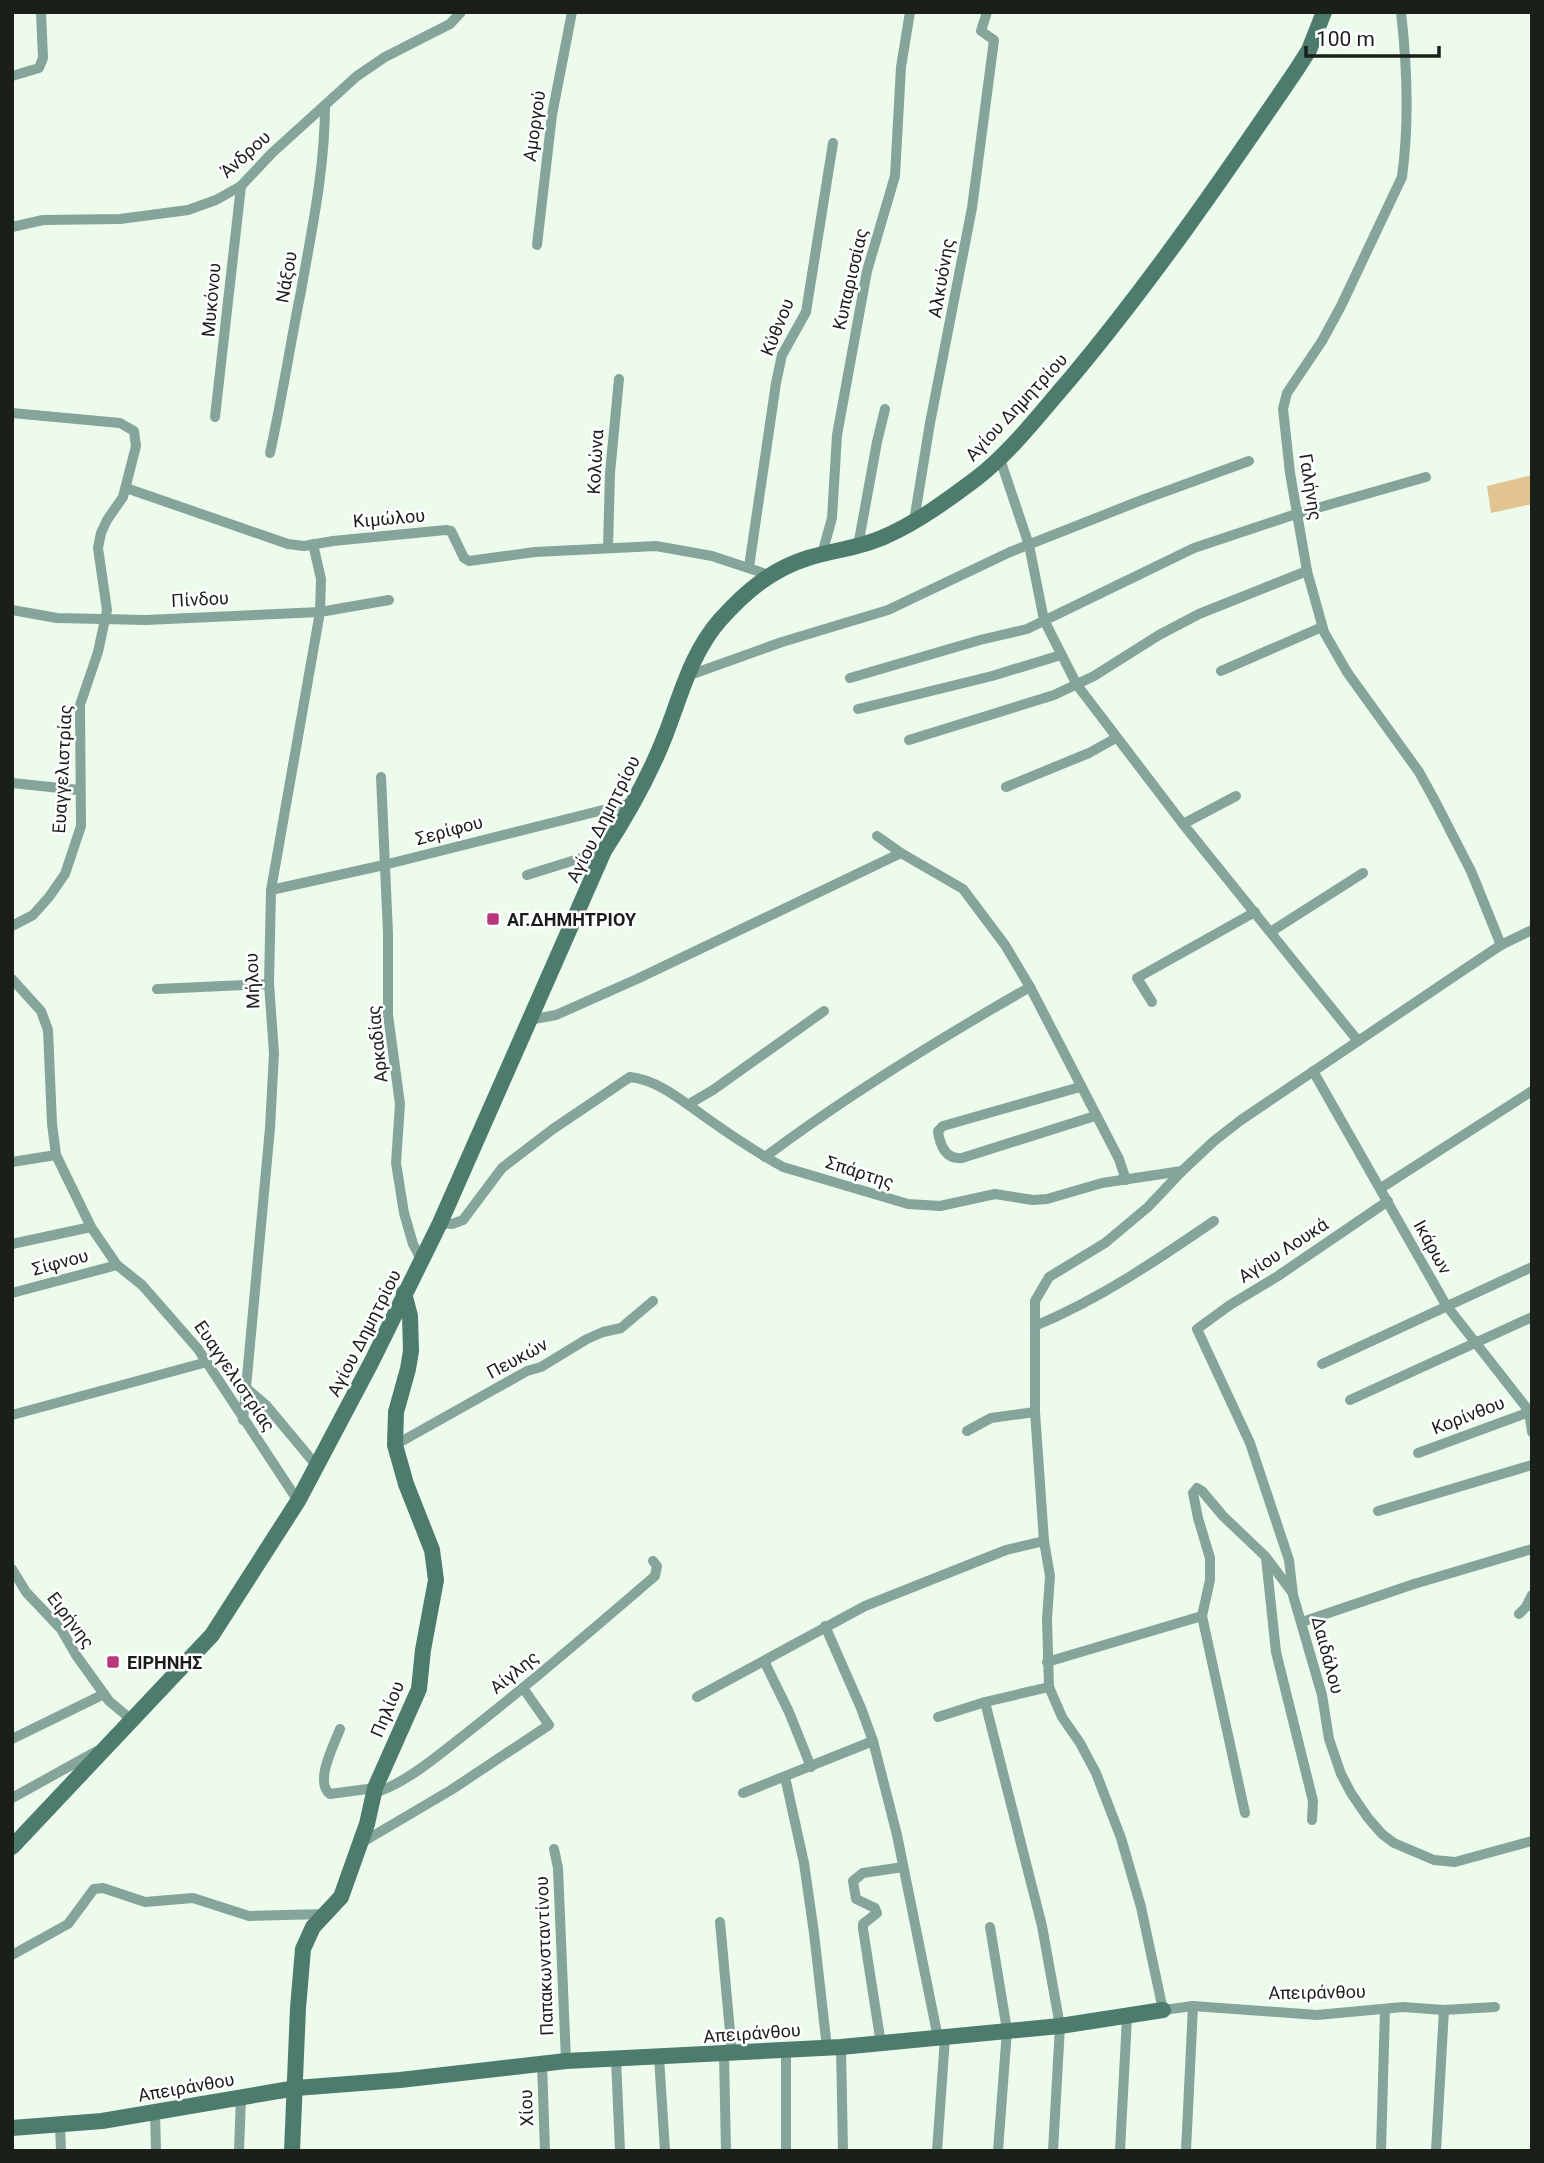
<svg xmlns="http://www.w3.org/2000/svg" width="1544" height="2163" font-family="Roboto,sans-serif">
<rect width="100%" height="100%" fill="#edfbec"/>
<polygon fill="#e1c48f" points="1532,475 1532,504 1491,513 1487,486"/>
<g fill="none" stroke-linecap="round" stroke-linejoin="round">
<g stroke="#85a49a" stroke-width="10">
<path d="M1401 12C1407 64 1409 125 1402 177L1341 306 1322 341 1287 393 1283 409 1290 473 1307 571 1324 632 1347 672 1419 772 1435 801 1471 871 1501 945"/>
<polyline points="12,76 39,68 43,58 41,12"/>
<polyline points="12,227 43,220 120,219 188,210 216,200 241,186 272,153 357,76 385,57 450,24 461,12"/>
<polyline points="537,245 552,115 572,12"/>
<polyline points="12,413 120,423 134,431 136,446 123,497 107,520 101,533 98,548 107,610 98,652 80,705 81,826 65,874 49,897 33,915 12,926"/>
<polyline points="215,417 241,186"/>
<path d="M270 453C282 399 290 345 301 291 312 229 325 168 325 105"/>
<polyline points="999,456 1029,545 1044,620 1077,685 1183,824 1358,1041"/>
<polyline points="126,488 288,544 304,546 333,541 446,530 451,531 464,558 469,561 535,552 656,546 712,556 769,575"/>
<polyline points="914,521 930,423 972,208 994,40 981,31 987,12"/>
<polyline points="858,546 877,442 885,409"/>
<polyline points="608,548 610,473 619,379"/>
<polyline points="822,554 832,518 837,435 867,271 895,176 901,67 910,12"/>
<polyline points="749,567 776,383 782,355 806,312 833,143"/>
<polyline points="12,610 57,618 146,620 320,612 389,600"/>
<polyline points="1221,671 1322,627"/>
<polyline points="687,676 782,642 888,610 1010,552 1142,500 1249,461"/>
<polyline points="850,678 980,640 1027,629 1194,548 1296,514 1426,477"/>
<polyline points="858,709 992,676 1061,655"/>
<polyline points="909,740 1054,695 1094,676 1159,635 1199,614 1307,571"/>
<polyline points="381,777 388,933 388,1015 400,1104 396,1163 404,1213 413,1244 422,1261"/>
<polyline points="12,783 79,790"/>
<polyline points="1006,787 1089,753 1116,738"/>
<polyline points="1183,824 1236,796"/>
<polyline points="877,836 901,853 963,889 1005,945 1030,987 1119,1159 1126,1180"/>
<polyline points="527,875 604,851"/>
<polyline points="271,890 384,865 635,802"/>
<polyline points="1272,931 1363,873"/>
<polyline points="12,979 41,1011 48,1030 52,1124 56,1155 91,1227 117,1265 142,1285 198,1349 298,1501"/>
<polyline points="157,989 269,984"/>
<polyline points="1152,1002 1137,978 1255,912"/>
<polyline points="529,1020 556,1015 637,979 901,853"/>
<polyline points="1313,1071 1446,1305 1529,1411 1532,1432"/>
<path d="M1080 1087 943 1126 938 1131C940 1146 946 1160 962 1158L1095 1116"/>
<polyline points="689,1104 713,1090 824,1011"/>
<path d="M765 1157C849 1094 939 1039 1030 987"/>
<polyline points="12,1162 56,1155"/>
<polyline points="1182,1171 1148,1207 1105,1243 1049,1277 1035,1301 1035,1412 1044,1541 1050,1576 1047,1619 1049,1687 1062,1717 1080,1743 1096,1773 1121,1838 1141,1907 1163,2010 1193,2006 1317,2015 1403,2007 1444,2010 1495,2007"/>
<polyline points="1381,1188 1532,1091"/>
<polyline points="1388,1201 1278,1276 1230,1305 1197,1329 1250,1443 1289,1560 1293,1595 1322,1695 1329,1739 1341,1774 1351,1793 1368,1818 1382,1834 1394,1843 1434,1860 1455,1862 1532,1841"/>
<path d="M440 1223 452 1224 463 1220 502 1168 553 1129 630 1077C657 1080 680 1099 701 1114 726 1132 756 1152 783 1167L908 1204 940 1206 995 1194 1033 1200 1047 1199 1102 1183 1182 1171 1214 1141 1241 1120 1465 969 1501 945 1532 930"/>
<polyline points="12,1244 91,1227"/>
<polyline points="12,1293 117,1265"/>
<path d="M1035 1326C1100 1299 1157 1260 1214 1221"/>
<polyline points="1322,1364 1532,1267"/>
<polyline points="246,1388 266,1405 316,1465"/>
<polyline points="1350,1400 1532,1317"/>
<polyline points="12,1415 207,1362"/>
<polyline points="243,1420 270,1128 274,1053 269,984 271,890 320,612 321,579 313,544"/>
<polyline points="967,1431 991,1418 1035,1412"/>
<polyline points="395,1445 527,1371 541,1367 587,1339 603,1332 621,1328 653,1301"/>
<polyline points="1418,1453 1532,1411"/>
<polyline points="1378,1511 1532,1465"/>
<polyline points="1266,1558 1276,1652 1313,1801 1312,1820"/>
<polyline points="12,1569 26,1592 61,1629 76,1655 109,1701 133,1721"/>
<polyline points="1519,1614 1526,1607 1532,1595"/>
<polyline points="1302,1622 1414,1584 1532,1549"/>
<polyline points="825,1626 861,1708 873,1741 897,1835 938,2038"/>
<polyline points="764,1661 789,1712 811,1767"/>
<polyline points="1047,1662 1202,1616"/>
<polyline points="697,1697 865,1606 1006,1550 1044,1541"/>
<polyline points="985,1702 1042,1926 1060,2026 1053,2151"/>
<polyline points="938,1717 985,1702 1049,1687"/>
<path d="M340 1729C334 1745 314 1782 330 1794L375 1788"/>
<polyline points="12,1739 104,1694"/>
<polyline points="785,1777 804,1863 814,1933 827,2048"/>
<path d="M373 1793C405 1785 442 1752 468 1732 532 1682 593 1629 655 1576L657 1566 653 1561"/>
<polyline points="743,1793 873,1741"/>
<polyline points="12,1798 97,1751"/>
<polyline points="1245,1813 1202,1616 1210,1580 1210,1558 1198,1518 1193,1493 1197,1488 1202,1491 1223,1516 1265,1556 1292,1592"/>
<polyline points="361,1843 451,1790 549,1725 523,1688"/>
<polyline points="554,1849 558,1868 566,2061"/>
<polyline points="720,1922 732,2054"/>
<polyline points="990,1927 1007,2030 998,2151"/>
<polyline points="12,1955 68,1924 94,1889 103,1888 145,1902 193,1898 249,1916 326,1914"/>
<polyline points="881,2044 863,1929 863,1924 877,1913 875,1908 856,1899 853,1881 863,1873 903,1867"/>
<polyline points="841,2047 843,2151"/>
<polyline points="724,2055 726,2151"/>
<polyline points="659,2057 665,2151"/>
<polyline points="616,2059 620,2151"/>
<polyline points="542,2063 545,2151"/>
<polyline points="155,2112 156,2151"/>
<polyline points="60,2124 61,2151"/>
<polyline points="239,2151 241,2096"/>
<polyline points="786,2151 786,2051"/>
<polyline points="937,2151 945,2038"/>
<polyline points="1120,2151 1127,2017"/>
<polyline points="1186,2151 1193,2006"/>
<polyline points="1381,2151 1385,2009"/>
<polyline points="1436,2151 1444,2010"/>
</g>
<g stroke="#4d7c6e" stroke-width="16">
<path d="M12 1847 212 1635 298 1501 372 1361 440 1223 604 851C628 814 649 777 665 736 681 695 691 653 720 620 745 592 772 569 808 558 833 550 861 548 886 536 918 522 949 499 977 478 1011 452 1042 411 1070 379 1152 281 1225 175 1297 69L1309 50 1324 12"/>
<polyline points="12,2128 102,2121 296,2088 400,2080 566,2061 841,2047 1060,2026 1163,2010"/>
<polyline points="292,2151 298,2008 303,1949 313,1927 341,1897 367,1824 375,1788 419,1689 423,1650 436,1580 432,1550 406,1484 395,1445 396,1412 408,1369 411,1351 410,1316 404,1293"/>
</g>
</g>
<g fill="#bb377d" stroke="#fff" stroke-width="2.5">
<rect x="486" y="912" width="14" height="14" rx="3.5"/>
<rect x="106" y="1655" width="14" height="14" rx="3.5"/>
</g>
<g text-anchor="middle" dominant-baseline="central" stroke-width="5" stroke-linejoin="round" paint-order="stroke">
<g font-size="18" fill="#1a1f1a" stroke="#fff">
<text transform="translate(534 126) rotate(-82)">Αμοργού</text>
<text transform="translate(245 154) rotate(-42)">Άνδρου</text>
<text transform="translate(286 277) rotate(-80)">Νάξου</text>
<text transform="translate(941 278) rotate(-80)">Αλκυόνης</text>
<text transform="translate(850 279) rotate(-77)">Κυπαρισσίας</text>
<text transform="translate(211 300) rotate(-85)">Μυκόνου</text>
<text transform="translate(777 327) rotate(-68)">Κύθνου</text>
<text transform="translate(1016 407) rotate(-47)">Αγίου Δημητρίου</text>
<text transform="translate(595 462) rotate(-87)">Κολώνα</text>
<text transform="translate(1311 487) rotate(81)">Γαλήνης</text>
<text transform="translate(389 518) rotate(-5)">Κιμώλου</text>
<text transform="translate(200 599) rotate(-3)">Πίνδου</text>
<text transform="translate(62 769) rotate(-87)">Ευαγγελιστρίας</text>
<text transform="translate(603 819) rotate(-63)">Αγίου Δημητρίου</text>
<text transform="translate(449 830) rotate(-15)">Σερίφου</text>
<text transform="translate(252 981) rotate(-92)">Μήλου</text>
<text transform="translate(377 1044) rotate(-96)">Αρκαδίας</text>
<text transform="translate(860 1172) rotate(18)">Σπάρτης</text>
<text transform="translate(1433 1247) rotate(61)">Ικάρων</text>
<text transform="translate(1283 1250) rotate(-33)">Αγίου Λουκά</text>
<text transform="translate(60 1262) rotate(-15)">Σίφνου</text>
<text transform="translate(364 1333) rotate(-63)">Αγίου Δημητρίου</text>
<text transform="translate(517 1358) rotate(-28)">Πευκών</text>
<text transform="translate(235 1376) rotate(56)">Ευαγγελιστρίας</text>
<text transform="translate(1468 1415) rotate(-21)">Κορίνθου</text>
<text transform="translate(71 1620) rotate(53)">Ειρήνης</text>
<text transform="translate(1328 1655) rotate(75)">Δαιδάλου</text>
<text transform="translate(514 1672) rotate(-39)">Αίγλης</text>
<text transform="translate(387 1709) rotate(-67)">Πηλίου</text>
<text transform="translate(544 1956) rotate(-92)">Παπακωνσταντίνου</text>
<text transform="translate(1317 1992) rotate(-1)">Απειράνθου</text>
<text transform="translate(752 2033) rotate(-4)">Απειράνθου</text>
<text transform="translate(186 2087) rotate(-10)">Απειράνθου</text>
<text transform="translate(526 2108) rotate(-92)">Χίου</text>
</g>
<g font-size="18" font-weight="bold" fill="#1a1f1a" stroke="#fff" text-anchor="start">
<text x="507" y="919">ΑΓ.ΔΗΜΗΤΡΙΟΥ</text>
<text x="127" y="1662">ΕΙΡΗΝΗΣ</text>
</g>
</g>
<rect width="1544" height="2163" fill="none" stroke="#1a1f1a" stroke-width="28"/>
<path d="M1306 46v10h133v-10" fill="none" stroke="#1a1f1a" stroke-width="3.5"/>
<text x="1316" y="46" font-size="21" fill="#1a1f1a" stroke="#ffffff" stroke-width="5" paint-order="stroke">100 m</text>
</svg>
